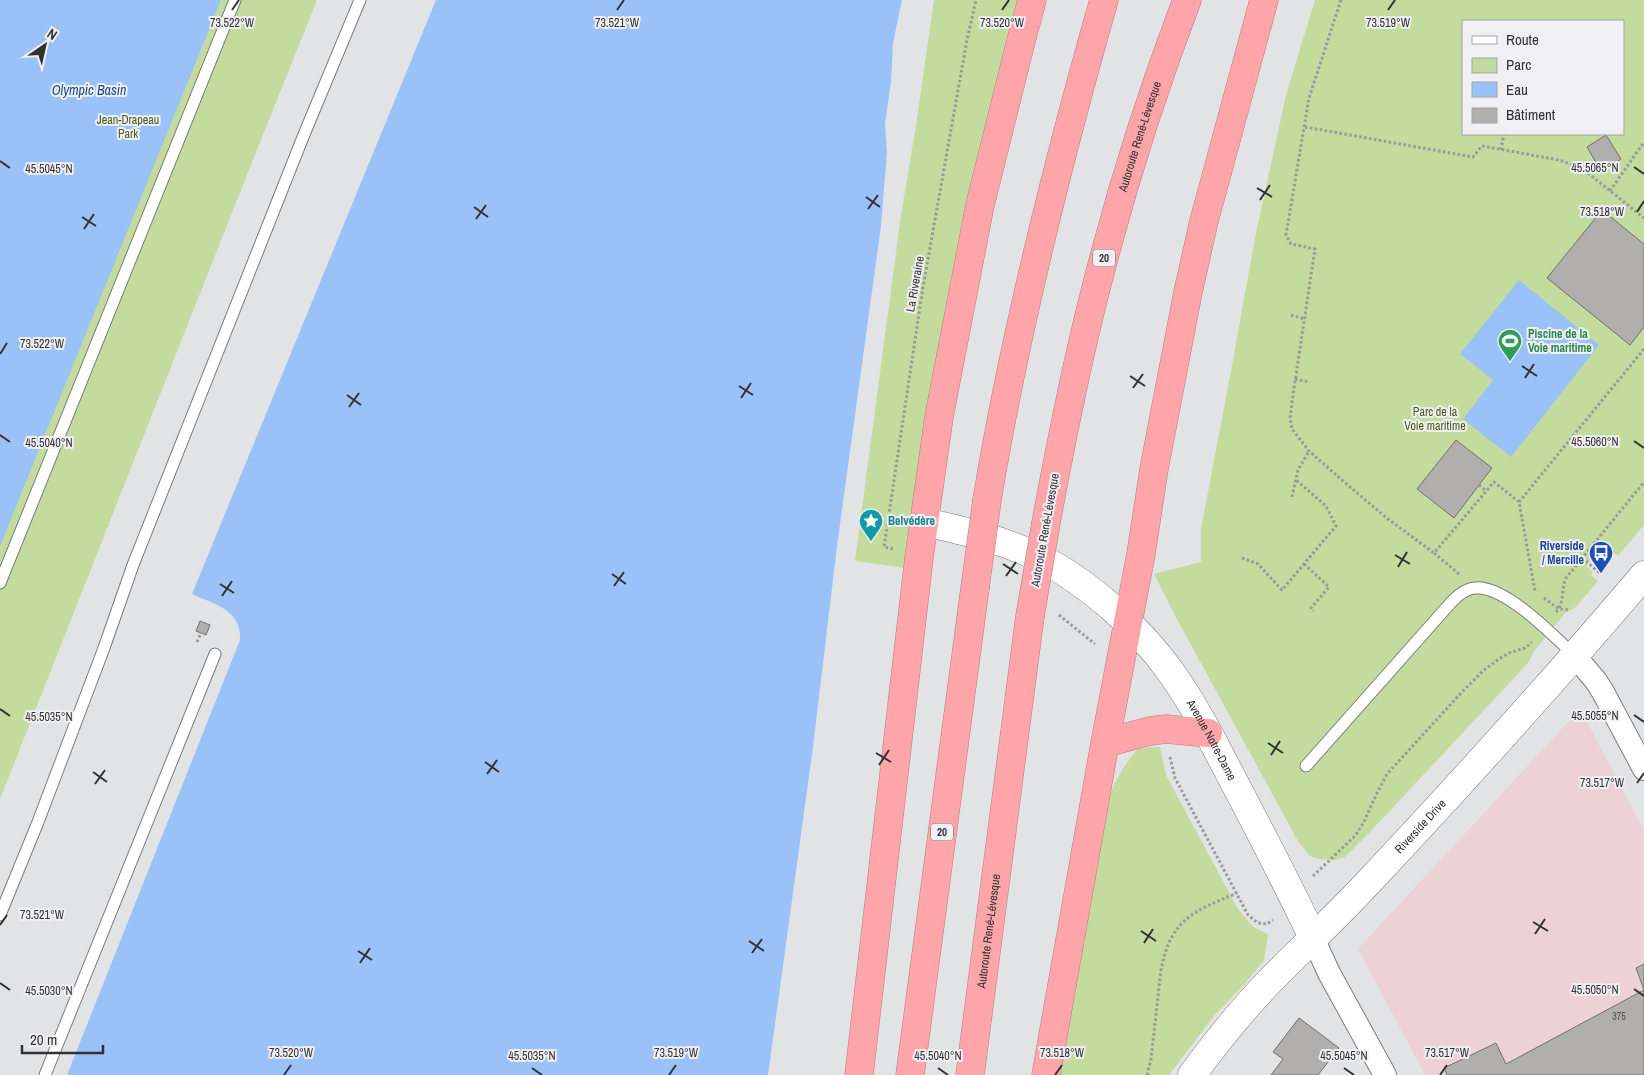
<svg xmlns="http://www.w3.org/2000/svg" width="1644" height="1075" font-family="'Archivo Narrow',sans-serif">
<rect width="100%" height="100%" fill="#e2e3e5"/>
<polygon fill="#ecd2d7" points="1580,709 1644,830 1644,1075 1425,1075 1358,949"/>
<g fill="#c3db9c" fill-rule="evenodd">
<polygon points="0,0 317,0 254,157 0,799"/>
<polygon points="934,0 1020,0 905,568 855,561 901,215 917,119"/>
<path d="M1315 0H1644V525L1618 556 1611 551 1606 556 1598 550 1586 566 1593 572 1591 575 1598 581 1576 607 1565 613 1535 650 1528 663 1369 833 1345 857 1336 860 1318 859 1310 856 1298 841 1178 621 1154 574 1201 562V529L1233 360 1255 238 1286 95ZM1463 21H1623V134H1463Z"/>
<path d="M1160 747 1166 775 1238 909 1253 927 1268 934 1264 960 1246 982 1214 1016 1169 1075H1059L1109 796C1117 778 1125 763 1139 748Z"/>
</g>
<g fill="#9bc2f8">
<polygon points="0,0 221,0 0,546"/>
<path d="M436 0H902L893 43 891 82 885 124 887 152 881 226 837 546 813 747 768 1075H67L240 640C242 610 214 604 192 594Z"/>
<polygon points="1519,280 1599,345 1511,457 1463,419 1493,380 1460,354"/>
</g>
<g fill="#b1afae" stroke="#72716f">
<polygon points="1606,135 1621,159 1601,171 1587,147"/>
<polygon points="1602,210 1644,244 1644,327 1630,345 1547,278"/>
<polygon points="1456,440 1492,468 1454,518 1417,489"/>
<polygon points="200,621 210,625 206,635 196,631"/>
<polygon points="1644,964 1644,990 1636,968"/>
<polygon points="1644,990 1644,1075 1447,1075 1444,1068 1496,1043 1506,1064"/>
<polygon points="1299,1018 1339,1048 1318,1075 1271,1075 1283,1059 1273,1052"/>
</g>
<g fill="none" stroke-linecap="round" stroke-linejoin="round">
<defs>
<g id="service">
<polyline points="0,583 235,0"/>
<path d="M1306 766 1447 607C1454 599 1463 589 1475 588 1505 585 1554 636 1575 656"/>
<polyline points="0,915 38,822 104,648 133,565 303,137 360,0"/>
<polyline points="45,1075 215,654"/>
</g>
<g id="minor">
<polyline points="1575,656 1596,681 1603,692 1644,769"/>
<polyline points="1313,938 1329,973 1385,1075"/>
</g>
<g id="tertiary">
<path id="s1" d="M924 522C966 531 1008 541 1046 561 1092 586 1140 629 1170 671 1199 711 1220 756 1243 799 1267 845 1291 891 1313 938"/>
<path id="s2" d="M1192 1075C1216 1042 1241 1011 1269 982 1300 950 1333 920 1363 888 1459 786 1553 682 1644 575"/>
</g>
<g id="motorway">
<path d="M987 500C1015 331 1057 165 1104 0"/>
<path id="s3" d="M1046 523C1060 447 1075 371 1094 296 1119 196 1150 97 1187 0"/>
<polyline points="1105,743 1150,731 1166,729 1208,733"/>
<polyline points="859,1075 919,558 939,417 980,205 1021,41 1032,0"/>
<polyline points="910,1075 975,588"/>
<path id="s4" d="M970 1075 1030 616"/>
<polyline points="1046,1075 1105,743 1141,554 1154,469 1188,292 1204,221 1264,0"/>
</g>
</defs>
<use href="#service" stroke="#7b7c7e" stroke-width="13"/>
<use href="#minor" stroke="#7b7c7e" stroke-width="24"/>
<use href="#tertiary" stroke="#7b7c7e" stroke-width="29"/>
<use href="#motorway" stroke="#b77d80" stroke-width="29"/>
<g stroke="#98999a" stroke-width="3" stroke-dasharray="2.5 2.5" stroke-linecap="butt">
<polyline points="1341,0 1309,98 1286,235 1291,244 1315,249 1294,388 1290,418 1292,429 1309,451 1343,481 1388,519 1434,553"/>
<polyline points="1305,127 1473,157 1482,146 1559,160 1573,165 1584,170 1644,218"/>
<polyline points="1501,150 1504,134"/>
<polyline points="1610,191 1644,142"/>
<polyline points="1291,315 1305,319"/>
<polyline points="1295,379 1310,382"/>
<polyline points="1479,485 1486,491"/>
<polyline points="1292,497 1298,470 1309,451"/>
<polyline points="1519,502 1644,349"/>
<polyline points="893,549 884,547 923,287 967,40 976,0"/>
<polyline points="1242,558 1258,564 1282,590 1336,526 1326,506 1296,480"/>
<polyline points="1582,558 1601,574"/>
<polyline points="1304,564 1329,587 1311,608 1314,611"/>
<polyline points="1459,574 1434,553 1494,482 1519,502 1535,591"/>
<polyline points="1544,598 1559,609 1570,610"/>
<path d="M1556 612C1565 602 1561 589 1566 578L1644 482"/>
<polyline points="1059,615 1095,644"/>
<polyline points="197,642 201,633"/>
<polyline points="1170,757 1175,778 1248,915 1258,923 1267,924 1273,920"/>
<polyline points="1313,876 1355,836 1364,822 1376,795 1387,774 1462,692 1484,670 1499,659 1509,653 1525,648 1532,642"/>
<path d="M1147 1075 1151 1059 1161 970C1171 919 1192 912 1237 893"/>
</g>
<use href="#service" stroke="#fff" stroke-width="11"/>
<use href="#minor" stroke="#fff" stroke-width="22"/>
<use href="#tertiary" stroke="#fff" stroke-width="28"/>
<use href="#motorway" stroke="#fea5a9" stroke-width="28"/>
<defs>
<g id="motorway-bridge">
<polyline points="975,588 987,500"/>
<polyline points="1030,616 1046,523"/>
</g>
</defs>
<use href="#motorway-bridge" stroke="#b77d80" stroke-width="29" stroke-linecap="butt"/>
<use href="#motorway-bridge" stroke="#fea5a9" stroke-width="28"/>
</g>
<path fill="none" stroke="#323233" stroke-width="2" d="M232 10 239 0M617 10 624 0M1002 10 1009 0M1388 10 1395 0M0 161 10 168M1634 167 1644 174M1257 188 1272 197M866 197 880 207M1260 200 1270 185M474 207 488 217M868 209 878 195M1637 212 1644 201M82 217 96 226M476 219 486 205M84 229 94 214M0 354 7 343M1522 366 1537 376M1130 376 1145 386M1525 378 1534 364M739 386 753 395M1133 388 1143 374M347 395 361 405M741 398 751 383M349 407 359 393M0 435 10 442M1634 441 1644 448M1395 555 1410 564M1003 564 1018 574M1398 567 1407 552M612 574 626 584M1006 576 1016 562M220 584 234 593M614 586 624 572M222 596 232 581M0 709 10 716M1634 715 1644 722M1268 743 1283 753M876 753 891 762M1271 755 1280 741M485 762 499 772M879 765 889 750M93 772 107 782M487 774 497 760M1637 783 1644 773M95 784 105 770M1533 922 1548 931M0 925 7 915M1141 931 1156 941M1535 934 1545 919M749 941 764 951M1144 943 1153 929M358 951 372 960M752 953 762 939M360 963 370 948M0 983 10 990M1634 989 1644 996M532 1068 542 1075M938 1068 948 1075M1344 1068 1354 1075M284 1075 291 1065M669 1075 676 1065M1055 1075 1062 1065M1440 1075 1447 1065"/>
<defs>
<symbol id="stadium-pin" viewBox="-11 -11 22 30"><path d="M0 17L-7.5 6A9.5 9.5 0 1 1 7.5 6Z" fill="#2e9e5b" stroke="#f0f0f3"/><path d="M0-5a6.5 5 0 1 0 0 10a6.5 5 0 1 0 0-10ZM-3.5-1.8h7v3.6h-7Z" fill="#fff"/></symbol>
<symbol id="sight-pin" viewBox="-11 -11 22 30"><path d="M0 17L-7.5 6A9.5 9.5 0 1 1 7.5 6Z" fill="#0f9aa8" stroke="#f0f0f3"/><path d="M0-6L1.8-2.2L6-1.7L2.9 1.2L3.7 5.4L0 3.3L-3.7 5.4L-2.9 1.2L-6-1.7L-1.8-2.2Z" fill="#fff"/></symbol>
<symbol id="bus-pin" viewBox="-11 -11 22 30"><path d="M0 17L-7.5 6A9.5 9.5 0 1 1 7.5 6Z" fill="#1a4fb4" stroke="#f0f0f3"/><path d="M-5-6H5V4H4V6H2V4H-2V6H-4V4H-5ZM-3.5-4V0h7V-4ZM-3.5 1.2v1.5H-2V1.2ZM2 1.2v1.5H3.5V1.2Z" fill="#fff"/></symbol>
</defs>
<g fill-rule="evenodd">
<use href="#stadium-pin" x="1496" y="327" width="28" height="38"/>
<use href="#sight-pin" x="857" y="507" width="28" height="38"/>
<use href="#bus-pin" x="1587" y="539" width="28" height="38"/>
</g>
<g text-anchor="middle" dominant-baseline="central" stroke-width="4" stroke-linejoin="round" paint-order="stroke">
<g font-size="10" fill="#525152">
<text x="1619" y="1016">375</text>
</g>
<g fill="#f0f0f3" stroke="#6b6b6d" stroke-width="1">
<rect x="1093" y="249.5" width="22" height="17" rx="4"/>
<rect x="931" y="823.5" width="22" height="17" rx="4"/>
</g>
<g font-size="11" font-weight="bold" fill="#323233">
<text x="1104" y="258">20</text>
<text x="942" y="832">20</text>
</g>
<g font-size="12" fill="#455a17" stroke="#f0f0f3">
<text x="128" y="120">Jean-Drapeau<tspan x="128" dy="14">Park</tspan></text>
<text x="1435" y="412">Parc de la<tspan x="1435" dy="14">Voie maritime</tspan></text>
</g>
<g font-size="12" fill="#323233" stroke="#f0f0f3">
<text stroke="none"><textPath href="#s3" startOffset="398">Autoroute René-Lévesque</textPath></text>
<text transform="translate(915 284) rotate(-80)">La Riveraine</text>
<text transform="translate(1045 530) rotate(-80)">Autoroute René-Lévesque</text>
<text stroke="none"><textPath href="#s1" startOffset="376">Avenue Notre-Dame</textPath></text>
<text stroke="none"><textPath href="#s2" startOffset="338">Riverside Drive</textPath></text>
<text stroke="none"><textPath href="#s4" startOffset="145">Autoroute René-Lévesque</textPath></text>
</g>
<g font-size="12" font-weight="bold" fill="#27864d" stroke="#f0f0f3" text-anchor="start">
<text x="1528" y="334">Piscine de la<tspan x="1528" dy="14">Voie maritime</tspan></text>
</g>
<g font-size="12" font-weight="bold" fill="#0d838f" stroke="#f0f0f3" text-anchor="start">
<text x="888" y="521">Belvédère</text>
</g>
<g font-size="12" font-weight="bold" fill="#164399" stroke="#f0f0f3" text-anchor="end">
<text x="1584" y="546">Riverside<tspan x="1584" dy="14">/ Mercille</tspan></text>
</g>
<g font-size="14" font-style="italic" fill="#164887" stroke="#f0f0f3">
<text x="89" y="90">Olympic Basin</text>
</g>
</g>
<g font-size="12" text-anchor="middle" fill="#323233" stroke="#f0f0f3" stroke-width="4" stroke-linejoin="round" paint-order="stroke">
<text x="232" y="27">73.522°W</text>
<text x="1002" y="27">73.520°W</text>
<text x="1388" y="27">73.519°W</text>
<text x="617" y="27">73.521°W</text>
<text x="1595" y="172">45.5065°N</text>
<text x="49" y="173">45.5045°N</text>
<text x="1602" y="216">73.518°W</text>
<text x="42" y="348">73.522°W</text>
<text x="1595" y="446">45.5060°N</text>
<text x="49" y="447">45.5040°N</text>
<text x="1595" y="720">45.5055°N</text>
<text x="49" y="721">45.5035°N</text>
<text x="1602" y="787">73.517°W</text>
<text x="42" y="919">73.521°W</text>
<text x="1595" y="994">45.5050°N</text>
<text x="49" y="995">45.5030°N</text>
<text x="291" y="1057">73.520°W</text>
<text x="676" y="1057">73.519°W</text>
<text x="1062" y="1057">73.518°W</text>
<text x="1447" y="1057">73.517°W</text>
<text x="532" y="1060">45.5035°N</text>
<text x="938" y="1060">45.5040°N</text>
<text x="1344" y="1060">45.5045°N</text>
</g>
<rect x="1462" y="20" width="162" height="115" fill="#f0f0f3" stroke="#a4a4a6"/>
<rect x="1472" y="36" width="25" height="8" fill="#ffffff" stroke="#a4a4a6"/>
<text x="1506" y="45" font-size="15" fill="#323233">Route</text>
<rect x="1472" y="58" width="25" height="15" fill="#c3db9c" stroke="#a4a4a6"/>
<text x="1506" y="70" font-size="15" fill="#323233">Parc</text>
<rect x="1472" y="82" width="25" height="15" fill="#9bc2f8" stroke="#a4a4a6"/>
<text x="1506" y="95" font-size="15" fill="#323233">Eau</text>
<rect x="1472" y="108" width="25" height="15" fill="#b1afae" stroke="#a4a4a6"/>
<text x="1506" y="120" font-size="15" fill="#323233">Bâtiment</text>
<g transform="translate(45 45) rotate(34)" stroke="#f0f0f3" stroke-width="4" paint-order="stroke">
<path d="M0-4L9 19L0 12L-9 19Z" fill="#323233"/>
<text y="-8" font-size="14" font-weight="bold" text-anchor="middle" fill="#323233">N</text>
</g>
<path d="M22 1045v8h81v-8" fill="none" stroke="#323233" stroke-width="2.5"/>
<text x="30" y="1045" font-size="15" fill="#323233" stroke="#f0f0f3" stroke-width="4" paint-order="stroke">20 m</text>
</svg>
